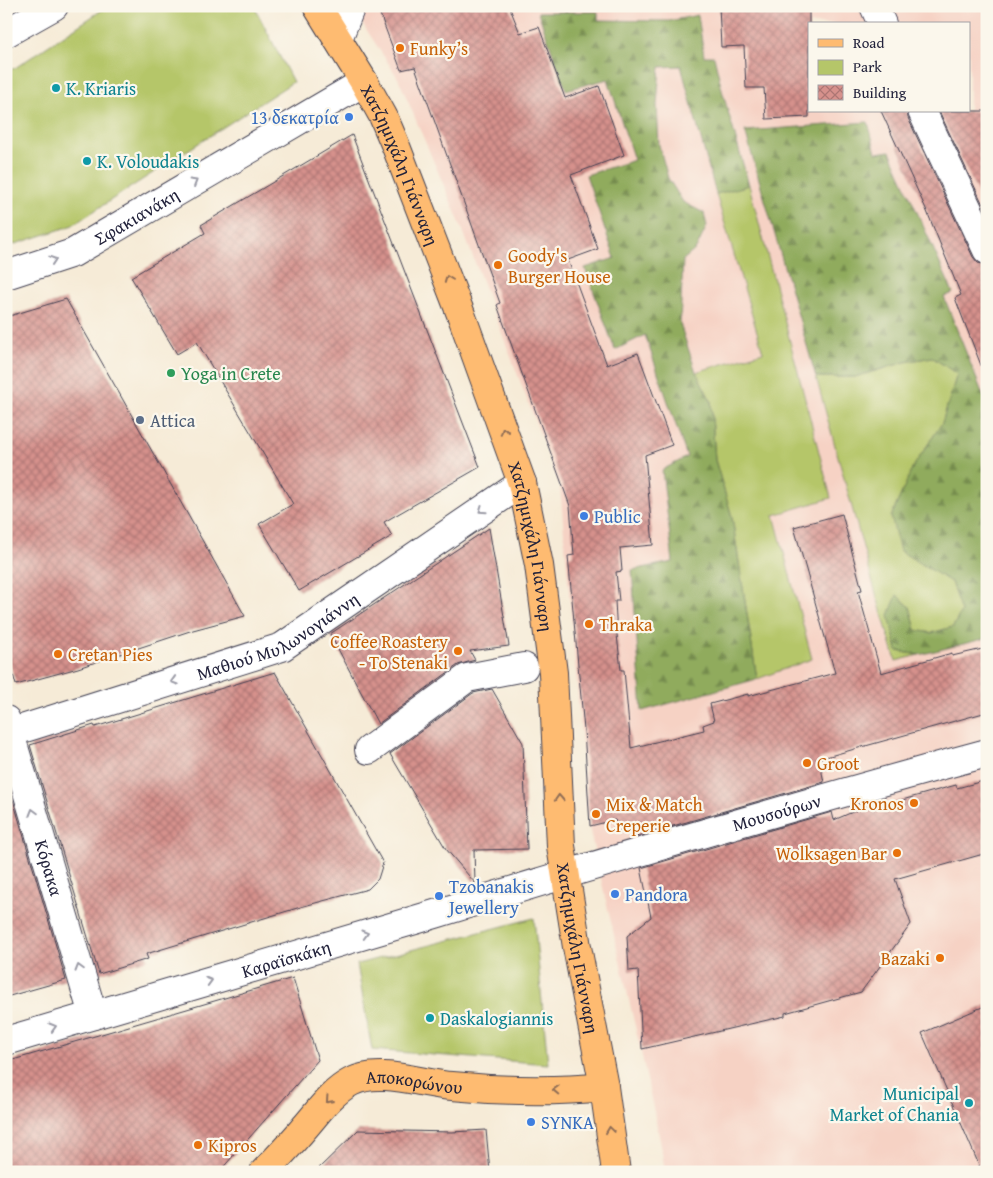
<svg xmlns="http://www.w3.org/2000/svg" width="993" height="1178" font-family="'Gentium Book Plus',serif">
<defs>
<pattern id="forest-firs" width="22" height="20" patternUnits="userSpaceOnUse" patternTransform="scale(1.25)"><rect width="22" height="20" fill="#90ab5d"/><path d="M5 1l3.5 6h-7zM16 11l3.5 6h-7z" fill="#758b4e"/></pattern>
<pattern id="building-cross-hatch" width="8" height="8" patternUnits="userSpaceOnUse" patternTransform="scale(1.25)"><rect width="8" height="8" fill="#d6918c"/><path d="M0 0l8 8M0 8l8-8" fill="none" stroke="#ad7674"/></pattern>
</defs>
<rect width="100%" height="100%" fill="#fbf7ec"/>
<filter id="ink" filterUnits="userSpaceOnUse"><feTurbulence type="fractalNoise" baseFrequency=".02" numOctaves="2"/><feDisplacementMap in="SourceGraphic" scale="10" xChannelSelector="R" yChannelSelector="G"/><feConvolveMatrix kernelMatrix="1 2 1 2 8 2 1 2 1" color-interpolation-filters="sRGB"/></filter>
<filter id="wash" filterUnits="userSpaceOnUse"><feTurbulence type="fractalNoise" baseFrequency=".0096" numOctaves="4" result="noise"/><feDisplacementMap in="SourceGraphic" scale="20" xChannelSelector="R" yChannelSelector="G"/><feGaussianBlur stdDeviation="1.12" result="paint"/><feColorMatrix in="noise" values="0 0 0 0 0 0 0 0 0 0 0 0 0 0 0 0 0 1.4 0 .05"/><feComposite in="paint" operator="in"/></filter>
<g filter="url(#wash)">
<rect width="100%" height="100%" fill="#f6ebd7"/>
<path fill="#f6d2c4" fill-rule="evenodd" d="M351 6H987V1172H665L661 1145 642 1056 589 827 560 486 462 228 398 78ZM809 24H969V111H809Z"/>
<g fill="#b5c669" stroke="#6c7452">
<polygon points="108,6 254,6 293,82 71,226 6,247 6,71 15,68"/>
<polygon points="749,185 831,498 774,515 812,659 757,679 732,517 715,460 711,401 696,372 763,352 716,194"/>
<polygon points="932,357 957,374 942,423 913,468 891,517 930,567 951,582 961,612 953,627 931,633 916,630 910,607 897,595 897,651 919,655 896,661 874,587 816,377 855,377 905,362"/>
<polygon points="534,918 548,1064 372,1050 357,964"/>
</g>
<g fill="url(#forest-firs)" stroke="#59664c">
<polygon points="538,12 598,12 598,20 669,21 698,15 704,56 714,56 722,90 749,185 716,194 681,66 660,67 657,105 659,145 668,178 683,202 704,213 707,226 696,249 683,260 680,324 696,372 711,401 715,460 732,517 757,679 642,711 632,570 673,562 662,470 687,457 645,335 615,350 585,268 615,258 586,175 634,160 608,79 566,90"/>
<polygon points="868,122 876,153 890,151 953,293 944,297 987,405 987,638 919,655 897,651 889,615 897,595 910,607 916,630 931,633 953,627 961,612 951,582 900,551 891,517 913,467 942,423 957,374 932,357 905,362 855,377 816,377 745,131"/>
</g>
<g id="blocks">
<g fill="url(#building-cross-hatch)">
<polygon points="377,6 509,6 520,33 539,27 565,98 599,86 624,155 571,175 598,249 568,260 607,365 638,353 672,445 645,455 653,545 620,548 622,571 616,572 619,601 615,601 617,635 621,670 624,670 631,748 704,730 703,725 714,721 710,704 748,694 748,696 835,673 794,527 842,514 862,590 858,591 881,673 952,653 952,656 987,648 987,712 819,759 824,782 635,837 633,828 618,831 615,820 590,826 584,730 568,556 574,555 570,506 497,305 500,303 415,67 401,70"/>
<polygon points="719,6 809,6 809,117 766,119 764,88 746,88 744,46 721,47"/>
<polygon points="881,111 907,111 908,118 973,257 978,263 987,265 987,373 984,373 955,298 961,295 926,209"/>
<polygon points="939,111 987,111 987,213"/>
<polygon points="352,135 480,467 384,522 392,536 299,591 259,524 293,504 197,342 177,354 131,277 205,233 201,225"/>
<polygon points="66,299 245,616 193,630 78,668 16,685 6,650 6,317"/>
<polygon points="489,528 509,646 470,651 475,660 458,665 378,724 330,634"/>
<polygon points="275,672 383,863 378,879 368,889 304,906 146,954 148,959 99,974 30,745 94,725 95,727"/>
<polygon points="492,689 523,743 527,849 474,850 475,883 446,849 390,754 473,693"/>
<polygon points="6,776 66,980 6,997"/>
<polygon points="987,780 987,853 895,879 911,924 861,992 785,1013 785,1016 642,1049 638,970 629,971 627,936 651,917 641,868 832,812 834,820 876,802 877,807 956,785 957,788"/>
<polygon points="293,978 318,1060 219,1172 6,1172 6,1062"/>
<polygon points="987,1005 987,1172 982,1172 922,1033"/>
<polygon points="358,1130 452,1132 486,1130 490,1172 315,1172"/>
</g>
</g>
</g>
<g filter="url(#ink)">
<use href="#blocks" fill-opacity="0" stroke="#424052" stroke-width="1"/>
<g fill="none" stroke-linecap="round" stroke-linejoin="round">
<defs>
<g id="minor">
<polyline points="874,6 882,24"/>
<polyline points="6,33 54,6"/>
<polyline points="338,39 351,6"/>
<polyline points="922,111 987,250"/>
<path id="s1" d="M6 275 73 253 364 82"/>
<path id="s2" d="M6 720 93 1015"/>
<path id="s3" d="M6 734 282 647 522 483"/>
<polyline points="369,750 467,678 524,667"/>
<path id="s4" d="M6 1041C149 998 292 957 435 914 618 858 802 803 987 753"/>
</g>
<g id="major">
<path id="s5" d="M317 6 364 82 383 116 395 144 462 317 522 483 539 565 553 673 561 846 577 947 604 1087 616 1172"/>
<path id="s6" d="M264 1172C278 1157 292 1143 305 1127 319 1111 332 1092 351 1082 379 1067 422 1084 452 1086 502 1091 554 1092 604 1087"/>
</g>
</defs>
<use href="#minor" stroke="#424052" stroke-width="30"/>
<use href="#major" stroke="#424052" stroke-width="30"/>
<use href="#minor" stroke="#fff" stroke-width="28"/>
<use href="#major" stroke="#febb71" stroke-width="28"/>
</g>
<defs><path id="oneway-chevron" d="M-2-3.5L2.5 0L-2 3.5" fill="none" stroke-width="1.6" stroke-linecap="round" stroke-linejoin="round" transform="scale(1.25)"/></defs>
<g stroke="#9c9ca7">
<use href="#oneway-chevron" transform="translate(194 182) rotate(-31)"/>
<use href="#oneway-chevron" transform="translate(53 260) rotate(-18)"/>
<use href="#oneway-chevron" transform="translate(482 510) rotate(145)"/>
<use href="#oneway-chevron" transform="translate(174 681) rotate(163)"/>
<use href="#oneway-chevron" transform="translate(33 812) rotate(-106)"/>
<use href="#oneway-chevron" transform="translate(365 934) rotate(-16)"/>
<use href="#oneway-chevron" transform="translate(79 968) rotate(-106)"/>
<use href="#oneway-chevron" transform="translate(209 981) rotate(-16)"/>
<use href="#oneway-chevron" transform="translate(53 1027) rotate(-17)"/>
</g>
<g stroke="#906e56">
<use href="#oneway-chevron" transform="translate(448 279) rotate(-111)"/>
<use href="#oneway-chevron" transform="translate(504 431) rotate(-110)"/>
<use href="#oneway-chevron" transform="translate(559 798) rotate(-93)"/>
<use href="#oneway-chevron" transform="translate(556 1090) rotate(-178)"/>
<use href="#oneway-chevron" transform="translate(329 1100) rotate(132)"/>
<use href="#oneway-chevron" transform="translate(610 1130) rotate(-98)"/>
</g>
</g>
<g fill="#e8710a" stroke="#fbf7ec" stroke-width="2">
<circle cx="400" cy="48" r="5"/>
<circle cx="498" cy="265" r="5"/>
<circle cx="589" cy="624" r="5"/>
<circle cx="458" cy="651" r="5"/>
<circle cx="58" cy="654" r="5"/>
<circle cx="807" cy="763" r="5"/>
<circle cx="914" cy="803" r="5"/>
<circle cx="596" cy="814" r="5"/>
<circle cx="897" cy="853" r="5"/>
<circle cx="940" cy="958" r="5"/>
<circle cx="198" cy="1145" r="5"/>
</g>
<g fill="#0f9aa8" stroke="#fbf7ec" stroke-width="2">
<circle cx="56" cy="88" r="5"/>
<circle cx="87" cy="161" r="5"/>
<circle cx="430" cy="1018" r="5"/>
<circle cx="969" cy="1103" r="5"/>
</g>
<g fill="#3f7fe0" stroke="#fbf7ec" stroke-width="2">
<circle cx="349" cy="117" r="5"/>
<circle cx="584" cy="516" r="5"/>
<circle cx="615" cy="894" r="5"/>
<circle cx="439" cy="896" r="5"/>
<circle cx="531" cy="1122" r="5"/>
</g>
<circle fill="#2e9e5b" stroke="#fbf7ec" stroke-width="2" cx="171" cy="373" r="5"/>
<circle fill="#5c6f8a" stroke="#fbf7ec" stroke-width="2" cx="140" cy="420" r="5"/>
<g text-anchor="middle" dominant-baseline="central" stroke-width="4.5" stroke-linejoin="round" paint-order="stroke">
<g font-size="18" fill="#c56008" stroke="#fbf7ec" text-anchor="start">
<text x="410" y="48">Funky’s</text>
<text x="508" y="255">Goody's<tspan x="508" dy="21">Burger House</tspan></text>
<text x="599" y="624">Thraka</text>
<text x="448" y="641" text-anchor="end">Coffee Roastery<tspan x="448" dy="21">- To Stenaki</tspan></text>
<text x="68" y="654">Cretan Pies</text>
<text x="817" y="763">Groot</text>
<text x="904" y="803" text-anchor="end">Kronos</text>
<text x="606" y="804">Mix &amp; Match<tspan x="606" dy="21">Creperie</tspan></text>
<text x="887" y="853" text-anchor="end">Wolksagen Bar</text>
<text x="930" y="958" text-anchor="end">Bazaki</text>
<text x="208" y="1145">Kipros</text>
</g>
<g font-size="18" fill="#0d838f" stroke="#fbf7ec" text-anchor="start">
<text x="66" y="88">K. Kriaris</text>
<text x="97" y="161">K. Voloudakis</text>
<text x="440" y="1018">Daskalogiannis</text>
<text x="959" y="1093" text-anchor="end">Municipal<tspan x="959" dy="21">Market of Chania</tspan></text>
</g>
<g font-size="18" fill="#366cbe" stroke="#fbf7ec" text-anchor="start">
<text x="339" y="117" text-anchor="end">13 δεκατρία</text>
<text x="594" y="516">Public</text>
<text x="449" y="886">Tzobanakis<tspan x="449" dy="21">Jewellery</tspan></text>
<text x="625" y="894">Pandora</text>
<text x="541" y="1122">SYNKA</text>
</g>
<g font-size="18" fill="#22223b" stroke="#fbf7ec">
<text stroke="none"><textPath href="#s5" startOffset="180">Χατζημιχάλη Γιάνναρη</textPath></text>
<text stroke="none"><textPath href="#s1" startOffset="144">Σφακιανάκη</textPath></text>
<text stroke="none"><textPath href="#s5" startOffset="585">Χατζημιχάλη Γιάνναρη</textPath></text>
<text stroke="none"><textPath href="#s3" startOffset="290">Μαθιού Μυλωνογιάννη</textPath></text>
<text stroke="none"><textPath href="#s4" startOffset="804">Μουσούρων</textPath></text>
<text stroke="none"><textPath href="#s2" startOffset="154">Κόρακα</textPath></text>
<text stroke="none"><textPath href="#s5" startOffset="990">Χατζημιχάλη Γιάνναρη</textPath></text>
<text stroke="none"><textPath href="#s4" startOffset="292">Καραϊσκάκη</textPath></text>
<text stroke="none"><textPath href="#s6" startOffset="190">Αποκορώνου</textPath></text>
</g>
<g font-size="18" fill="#27864d" stroke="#fbf7ec" text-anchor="start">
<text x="181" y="373">Yoga in Crete</text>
</g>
<g font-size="18" fill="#4e5e75" stroke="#fbf7ec" text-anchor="start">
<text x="150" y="420">Attica</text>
</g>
</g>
<rect width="993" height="1178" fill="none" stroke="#fbf7ec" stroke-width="25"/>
<rect x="808" y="22" width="162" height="90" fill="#fbf7ec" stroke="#a4a2a5"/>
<rect x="818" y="39" width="25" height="8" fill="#febb71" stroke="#a4a2a5"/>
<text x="853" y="48" font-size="15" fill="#22223b">Road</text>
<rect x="818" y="60" width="25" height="15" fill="#b5c669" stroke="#a4a2a5"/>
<text x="853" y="72" font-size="15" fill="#22223b">Park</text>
<rect x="818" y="85" width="25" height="15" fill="url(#building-cross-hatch)" stroke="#a4a2a5"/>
<text x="853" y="98" font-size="15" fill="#22223b">Building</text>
</svg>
